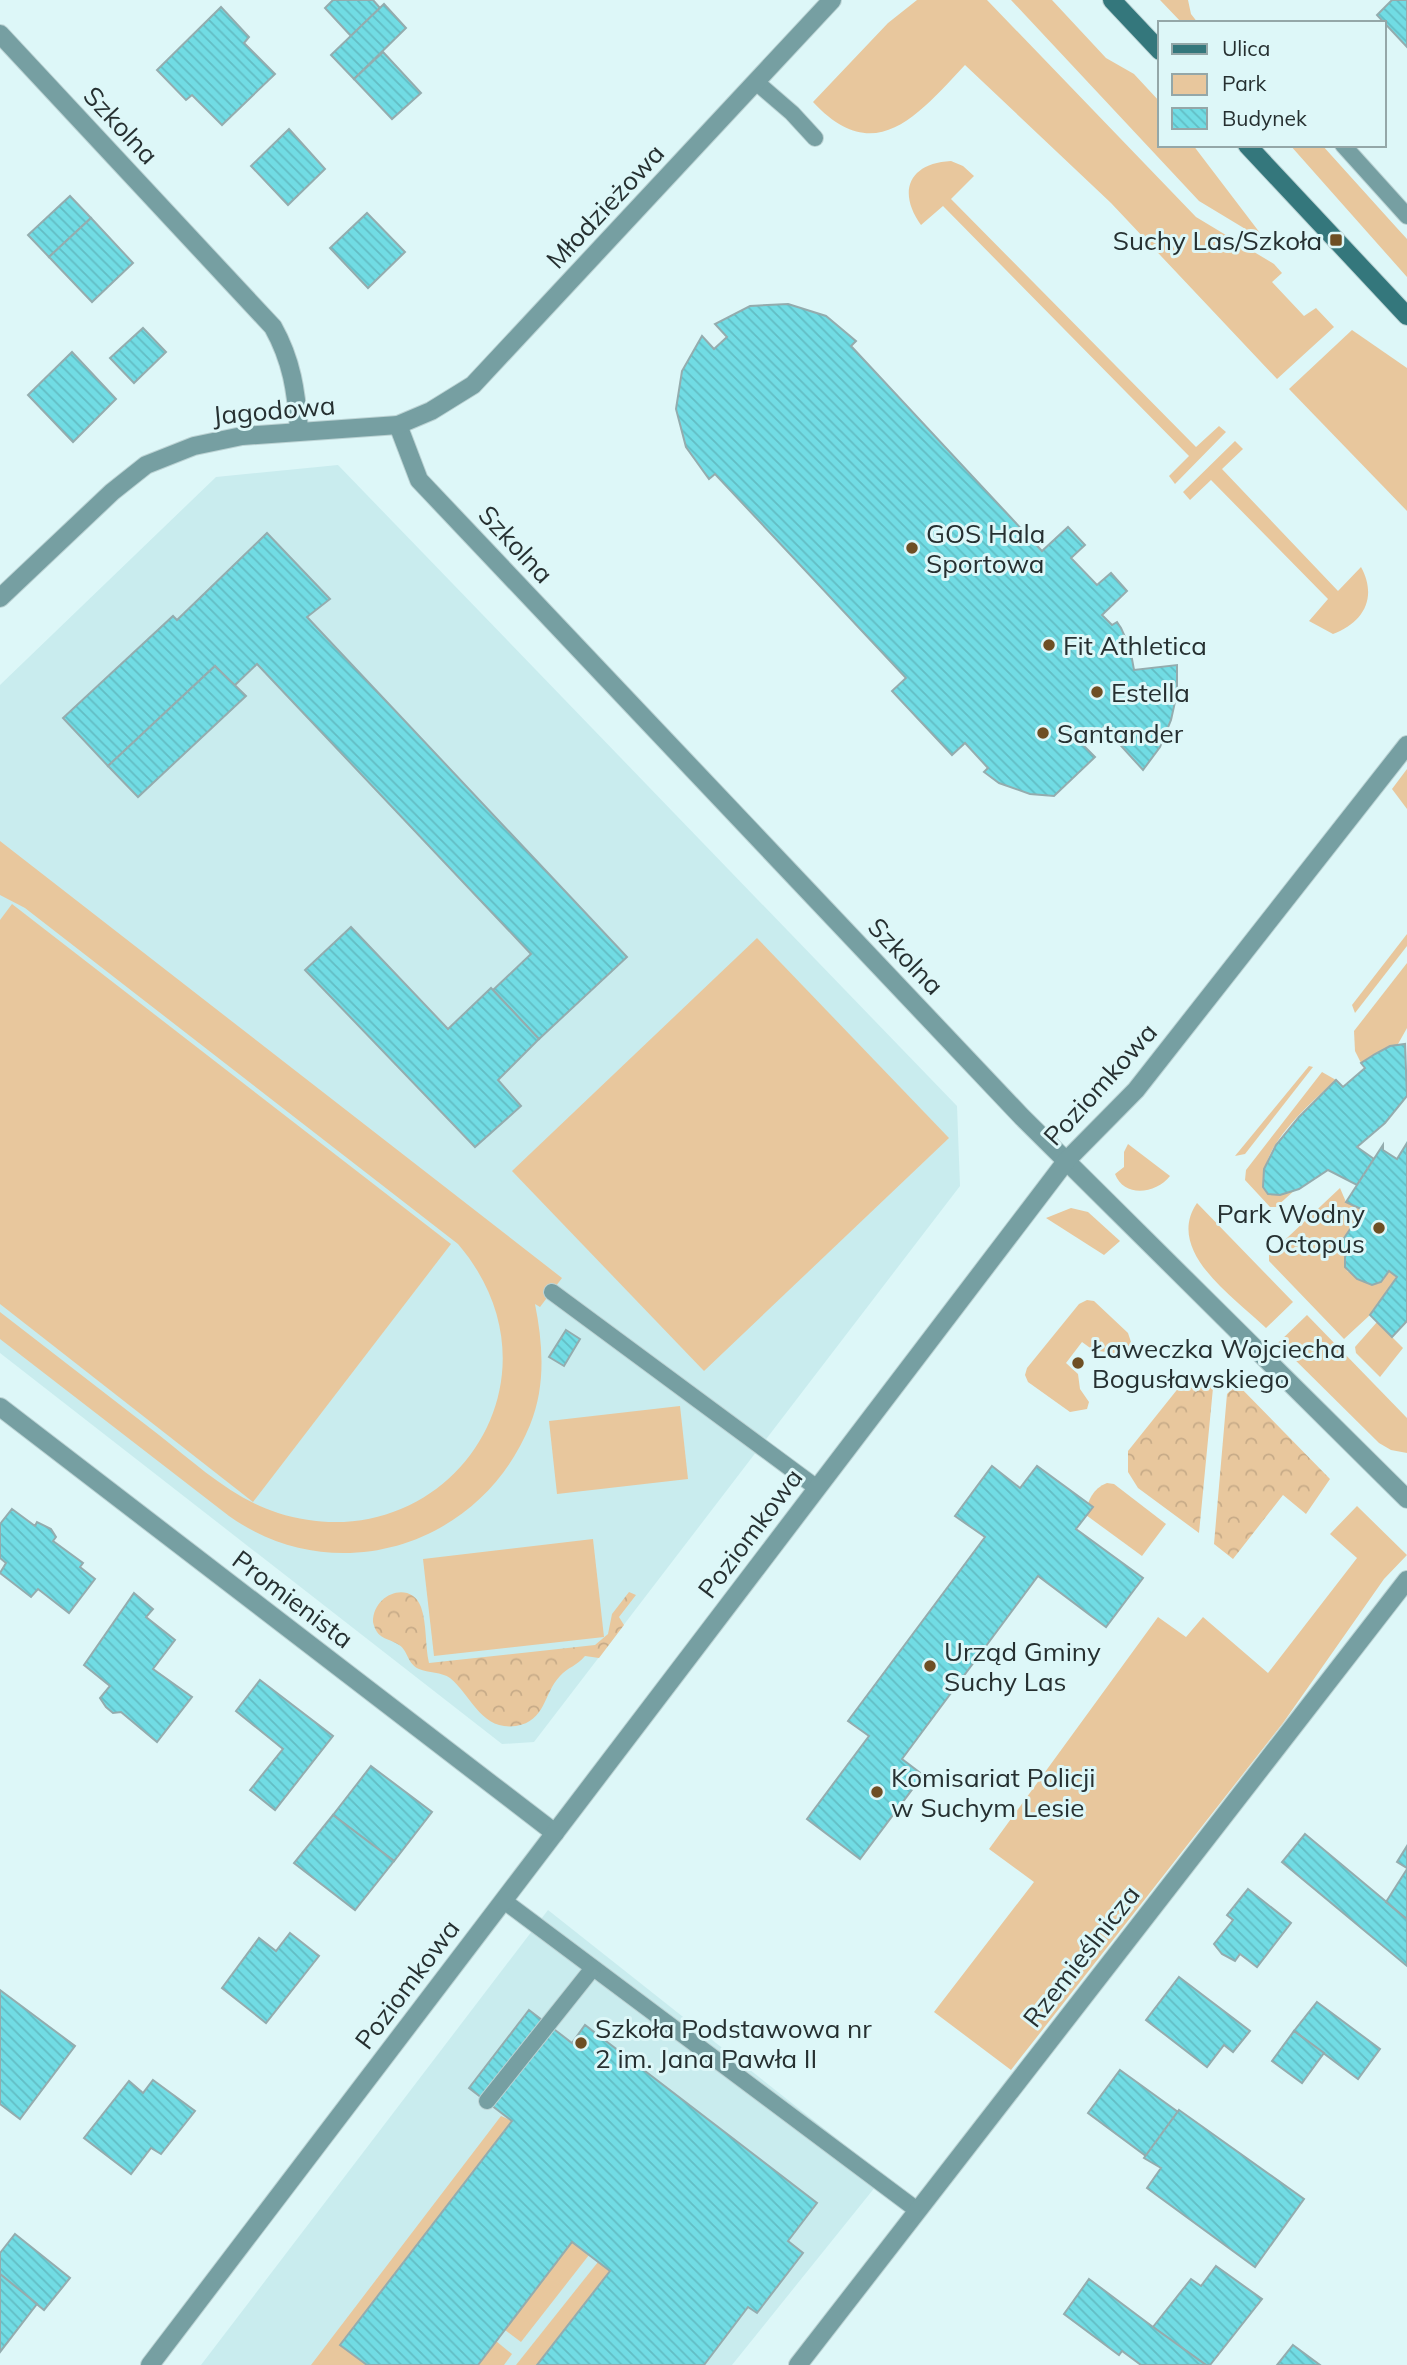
<svg xmlns="http://www.w3.org/2000/svg" width="1407" height="2365" font-family="Mulish,sans-serif">
<defs>
<pattern id="forest-crowns" width="20" height="18" patternUnits="userSpaceOnUse" patternTransform="scale(1.75)"><rect width="20" height="18" fill="#e8c79d"/><path d="M2 6a3 3 0 1 1 6 0M12 15a3 3 0 1 1 6 0" fill="none" stroke="#c7ab88"/></pattern>
<pattern id="building-back-hatch" width="6" height="6" patternUnits="userSpaceOnUse" patternTransform="scale(1.75)"><rect width="6" height="6" fill="#71dce4"/><path d="M-1 5l2 2M0 0l6 6M5-1l2 2" fill="none" stroke="#62bdc4"/></pattern>
</defs>
<rect width="100%" height="100%" fill="#ddf7f8"/>
<g fill="#c9ecee">
<polygon points="338,465 957,1106 960,1186 534,1742 502,1744 0,1353 0,685 216,477"/>
<polygon points="548,1910 884,2176 732,2365 201,2365"/>
</g>
<g fill="#e8c79d">
<path d="M917 0H987L1196 217 1274 264 1282 273 1272 282 1304 316 1316 308 1334 327 1277 379 1111 203 965 65C918 115 875 169 813 102L888 23Z"/>
<polygon points="1011,0 1052,0 1106,58 1134,74 1160,102 1160,145 1193,145 1260,233 1257,236 1199,201"/>
<polygon points="1160,0 1188,0 1191,14 1198,23 1182,23"/>
<polygon points="1290,145 1322,145 1396,227 1407,239 1407,277"/>
<path d="M951 161 963 166 974 176 951 199 1196 447 1219 426 1226 432 1175 484 1169 476 1189 456 943 206 921 225C897 192 909 163 951 161Z"/>
<polygon points="1352,330 1407,368 1407,511 1289,389"/>
<path d="M1235 441 1243 449 1222 469 1338 591 1361 567C1378 598 1363 623 1333 634L1309 621 1328 599 1211 480 1190 500 1183 492Z"/>
<polygon points="1407,769 1407,809 1392,789"/>
<path d="M0 841 562 1278 540 1307 535 1304C543 1344 546 1386 530 1425 481 1546 336 1592 229 1516L0 1339V1312C53 1353 106 1394 159 1435 196 1464 233 1499 278 1513 444 1565 575 1381 458 1244L25 908 0 895Z"/>
<polygon points="12,904 451,1244 253,1502 0,1304 0,920"/>
<polygon points="1407,934 1407,946 1355,1013 1352,1005"/>
<polygon points="757,938 949,1138 704,1371 512,1171"/>
<polygon points="1407,963 1407,1028 1398,1044 1361,1063 1355,1051 1354,1031"/>
<polygon points="1309,1066 1313,1067 1245,1154 1235,1156"/>
<path d="M1322 1072 1336 1080C1308 1106 1260 1145 1263 1187L1268 1194 1280 1195 1295 1190 1276 1207H1270L1245 1180 1246 1170Z"/>
<path d="M1128 1144 1170 1176C1156 1194 1124 1198 1115 1174L1124 1167V1152Z"/>
<polygon points="1340,1188 1346,1202 1363,1210 1339,1247 1349,1251 1344,1261 1347,1271 1372,1285 1381,1282 1389,1271 1397,1277 1370,1315 1344,1339 1269,1261 1269,1255"/>
<path d="M1197 1203 1293 1302 1266 1328C1235 1298 1164 1251 1197 1203Z"/>
<polygon points="1071,1208 1088,1212 1120,1241 1104,1255 1046,1218"/>
<polygon points="1087,1300 1094,1301 1128,1333 1131,1342 1124,1355 1093,1350 1082,1342 1066,1363 1078,1374 1080,1389 1089,1402 1087,1409 1070,1412 1028,1382 1025,1375 1027,1368 1079,1304"/>
<polygon points="1307,1315 1407,1418 1407,1453 1391,1450 1379,1443 1278,1343"/>
<polygon points="1377,1322 1403,1348 1380,1377 1356,1353 1355,1347"/>
<polygon points="680,1406 688,1479 557,1494 549,1421"/>
<path d="M1107 1483 1114 1484 1166 1524 1142 1556 1086 1515C1087 1501 1093 1488 1107 1483Z"/>
<polygon points="1357,1506 1407,1555 1384,1579 1283,1723 1011,2070 934,2012 1034,1882 989,1849 1158,1617 1186,1637 1203,1617 1268,1673 1357,1558 1330,1534"/>
<polygon points="593,1539 604,1637 434,1656 423,1559"/>
<polygon points="501,2116 512,2121 341,2345 367,2365 311,2365"/>
<polygon points="572,2242 589,2255 521,2342 505,2330"/>
<polygon points="598,2262 610,2271 537,2365 516,2365"/>
<polygon points="496,2341 512,2354 504,2365 478,2365"/>
</g>
<g fill="url(#forest-crowns)">
<polygon points="1209,1378 1213,1388 1199,1533 1138,1488 1128,1472 1128,1451 1184,1381 1196,1392"/>
<polygon points="1237,1384 1330,1479 1306,1514 1283,1495 1233,1559 1214,1544 1227,1394"/>
<path d="M629 1592 636 1595 619 1617 624 1625 599 1658 585 1656C577 1666 568 1667 560 1676 543 1694 546 1721 516 1726 481 1731 472 1696 450 1678 442 1672 428 1673 419 1669 407 1664 408 1650 399 1645 387 1637 377 1640 373 1622 373 1593 411 1580 421 1607 427 1624 425 1646 429 1663L595 1645 608 1634 612 1614Z"/>
</g>
<g fill="url(#building-back-hatch)" stroke="#94acae" stroke-width="2">
<polygon points="333,0 373,0 380,8 351,36 325,8"/>
<polygon points="1392,0 1407,0 1407,47 1377,15"/>
<polygon points="384,4 406,28 354,79 331,55"/>
<polygon points="221,7 249,37 244,43 275,74 222,125 192,95 186,100 157,70"/>
<polygon points="383,52 421,93 392,119 354,79"/>
<polygon points="289,129 325,169 288,205 251,166"/>
<polygon points="70,196 91,218 49,257 28,235"/>
<polygon points="367,213 405,252 368,288 330,248"/>
<polygon points="91,218 133,263 92,302 49,257"/>
<polygon points="788,304 826,316 856,341 851,346 1042,551 1068,527 1085,545 1071,558 1097,585 1111,573 1127,591 1102,615 1112,625 1117,622 1121,628 1130,648 1134,670 1177,665 1177,693 1171,720 1160,747 1143,770 1104,727 1084,746 1095,757 1054,796 1030,794 999,783 984,772 988,768 965,743 952,755 892,691 906,678 715,474 709,479 686,447 676,409 682,371 702,336 714,349 727,337 715,324 750,306"/>
<polygon points="143,328 166,352 134,383 110,358"/>
<polygon points="72,352 116,399 73,442 28,395"/>
<polygon points="267,533 330,599 307,617 627,957 539,1039 493,990 531,954 257,664 234,686 215,666 108,766 63,718 173,616 177,620"/>
<polygon points="215,666 246,696 138,797 108,766"/>
<polygon points="351,927 448,1029 491,988 539,1039 498,1080 521,1106 475,1147 305,970"/>
<polygon points="1405,1044 1407,1096 1385,1123 1357,1147 1374,1159 1357,1185 1328,1170 1299,1189 1280,1195 1268,1194 1263,1187 1264,1169 1276,1145 1299,1117 1336,1080 1343,1087 1365,1068 1361,1063 1375,1054 1390,1046"/>
<polygon points="1407,1143 1407,1321 1392,1337 1370,1315 1397,1277 1389,1271 1381,1282 1372,1285 1357,1279 1345,1267 1345,1257 1349,1251 1338,1247 1363,1210 1346,1202 1383,1145 1383,1150 1397,1159"/>
<polygon points="566,1330 580,1339 564,1366 549,1357"/>
<polygon points="992,1466 1020,1488 1037,1466 1093,1507 1076,1529 1143,1578 1106,1627 1038,1576 902,1759 923,1775 860,1859 807,1819 869,1736 848,1721 985,1537 955,1516"/>
<polygon points="12,1509 35,1526 37,1522 51,1529 56,1537 53,1541 83,1563 80,1567 95,1579 69,1613 38,1589 31,1597 0,1573 6,1563 0,1558 0,1524"/>
<polygon points="134,1593 153,1609 146,1617 175,1640 153,1669 192,1697 157,1742 121,1712 113,1713 106,1707 100,1698 110,1686 84,1665"/>
<polygon points="260,1680 333,1736 275,1810 250,1790 283,1749 236,1711"/>
<polygon points="371,1766 432,1812 394,1861 333,1815"/>
<polygon points="333,1815 394,1861 355,1910 294,1863"/>
<polygon points="1305,1834 1407,1919 1407,1966 1282,1862"/>
<polygon points="1407,1846 1407,1868 1397,1862"/>
<polygon points="1407,1869 1407,1919 1386,1902"/>
<polygon points="1248,1889 1291,1923 1257,1967 1240,1954 1235,1961 1222,1954 1214,1944 1233,1920 1227,1915"/>
<polygon points="290,1933 319,1956 266,2023 222,1988 259,1938 276,1951"/>
<polygon points="1179,1977 1250,2031 1233,2052 1224,2045 1207,2067 1146,2020"/>
<polygon points="0,1990 75,2046 20,2119 0,2104"/>
<polygon points="1317,2002 1380,2049 1358,2079 1294,2031"/>
<polygon points="529,2010 572,2043 585,2025 817,2203 788,2241 803,2253 757,2313 748,2307 704,2365 537,2365 610,2271 572,2242 478,2365 367,2365 340,2345 512,2121 469,2088"/>
<polygon points="1294,2031 1324,2053 1302,2083 1272,2061"/>
<polygon points="1120,2070 1178,2112 1146,2156 1088,2113"/>
<polygon points="153,2080 195,2111 161,2154 151,2148 131,2174 84,2138 129,2081 143,2093"/>
<polygon points="1179,2110 1304,2199 1255,2267 1147,2188 1161,2168 1144,2158"/>
<polygon points="15,2234 70,2278 44,2310 0,2274 0,2253"/>
<polygon points="1216,2266 1262,2299 1210,2365 1206,2365 1153,2327 1191,2279 1201,2286"/>
<polygon points="0,2274 37,2304 0,2352"/>
<polygon points="1089,2279 1153,2327 1206,2365 1141,2365 1122,2351 1119,2355 1064,2314"/>
<polygon points="1293,2345 1320,2365 1277,2365"/>
</g>
<g fill="none" stroke-linecap="round" stroke-linejoin="round">
<defs>
<g id="lane">
<polyline points="756,82 792,113 815,138"/>
<polyline points="1343,145 1407,216"/>
<polyline points="552,1292 817,1488"/>
<polyline points="504,1901 917,2210"/>
<polyline points="487,2101 593,1968"/>
</g>
<g id="street">
<path d="M0 34 273 327C292 361 296 391 299 429"/>
<polyline points="398,425 419,480 1022,1117 1407,1499"/>
<polyline points="0,598 112,492 146,465 194,446 242,436 398,425 431,411 473,385 832,0"/>
<polyline points="0,1407 555,1833"/>
<polyline points="150,2365 1067,1160 1136,1090 1407,745"/>
<polyline points="798,2365 1407,1580"/>
</g>
<g id="secondary">
<polyline points="1112,0 1160,51"/>
<polyline points="1247,145 1407,316"/>
</g>
</defs>
<use href="#lane" stroke="#bcd3d4" stroke-width="18"/>
<use href="#street" stroke="#bcd3d4" stroke-width="20"/>
<use href="#secondary" stroke="#bcd3d4" stroke-width="20"/>
<use href="#lane" stroke="#769fa2" stroke-width="16"/>
<use href="#street" stroke="#769fa2" stroke-width="18"/>
<use href="#secondary" stroke="#34777c" stroke-width="18"/>
</g>
<g fill="#6e4f24" stroke="#ddf7f8" stroke-width="2.5">
<rect x="1329" y="233" width="14" height="14" rx="3.5"/>
<circle cx="912" cy="548" r="7"/>
<circle cx="1049" cy="645" r="7"/>
<circle cx="1097" cy="692" r="7"/>
<circle cx="1043" cy="733" r="7"/>
<circle cx="1379" cy="1228" r="7"/>
<circle cx="1078" cy="1363" r="7"/>
<circle cx="930" cy="1666" r="7"/>
<circle cx="877" cy="1792" r="7"/>
<circle cx="581" cy="2043" r="7"/>
</g>
<g text-anchor="middle" dominant-baseline="central" stroke-width="6" stroke-linejoin="round" paint-order="stroke">
<g font-size="26" fill="#263031" stroke="#ddf7f8">
<text transform="translate(121 125) rotate(47)">Szkolna</text>
<text transform="translate(605 206) rotate(-47)">Młodzieżowa</text>
<text transform="translate(274 410) rotate(-5)">Jagodowa</text>
<text transform="translate(516 544) rotate(47)">Szkolna</text>
<text transform="translate(906 956) rotate(46)">Szkolna</text>
<text transform="translate(1100 1084) rotate(-48)">Poziomkowa</text>
<text transform="translate(750 1533) rotate(-53)">Poziomkowa</text>
<text transform="translate(293 1599) rotate(37)">Promienista</text>
<text transform="translate(1081 1956) rotate(-52)">Rzemieślnicza</text>
<text transform="translate(407 1984) rotate(-53)">Poziomkowa</text>
</g>
<g font-size="26" fill="#263031" stroke="#ddf7f8" text-anchor="start">
<text x="1322" y="240" text-anchor="end">Suchy Las/Szkoła</text>
<text x="926" y="533">GOS Hala<tspan x="926" dy="30">Sportowa</tspan></text>
<text x="1063" y="645">Fit Athletica</text>
<text x="1111" y="692">Estella</text>
<text x="1057" y="733">Santander</text>
<text x="1365" y="1213" text-anchor="end">Park Wodny<tspan x="1365" dy="30">Octopus</tspan></text>
<text x="1092" y="1348">Ławeczka Wojciecha<tspan x="1092" dy="30">Bogusławskiego</tspan></text>
<text x="944" y="1651">Urząd Gminy<tspan x="944" dy="30">Suchy Las</tspan></text>
<text x="891" y="1777">Komisariat Policji<tspan x="891" dy="30">w Suchym Lesie</tspan></text>
<text x="595" y="2028">Szkoła Podstawowa nr<tspan x="595" dy="30">2 im. Jana Pawła II</tspan></text>
</g>
</g>
<rect x="1158" y="21" width="228" height="126" fill="#ddf7f8" stroke="#94a7a8" stroke-width="2"/>
<rect x="1172" y="44" width="35" height="10" fill="#34777c" stroke="#94a7a8" stroke-width="2"/>
<text x="1222" y="56" font-size="21" fill="#263031">Ulica</text>
<rect x="1172" y="74" width="35" height="21" fill="#e8c79d" stroke="#94a7a8" stroke-width="2"/>
<text x="1222" y="91" font-size="21" fill="#263031">Park</text>
<rect x="1172" y="108" width="35" height="21" fill="url(#building-back-hatch)" stroke="#94a7a8" stroke-width="2"/>
<text x="1222" y="126" font-size="21" fill="#263031">Budynek</text>
</svg>
